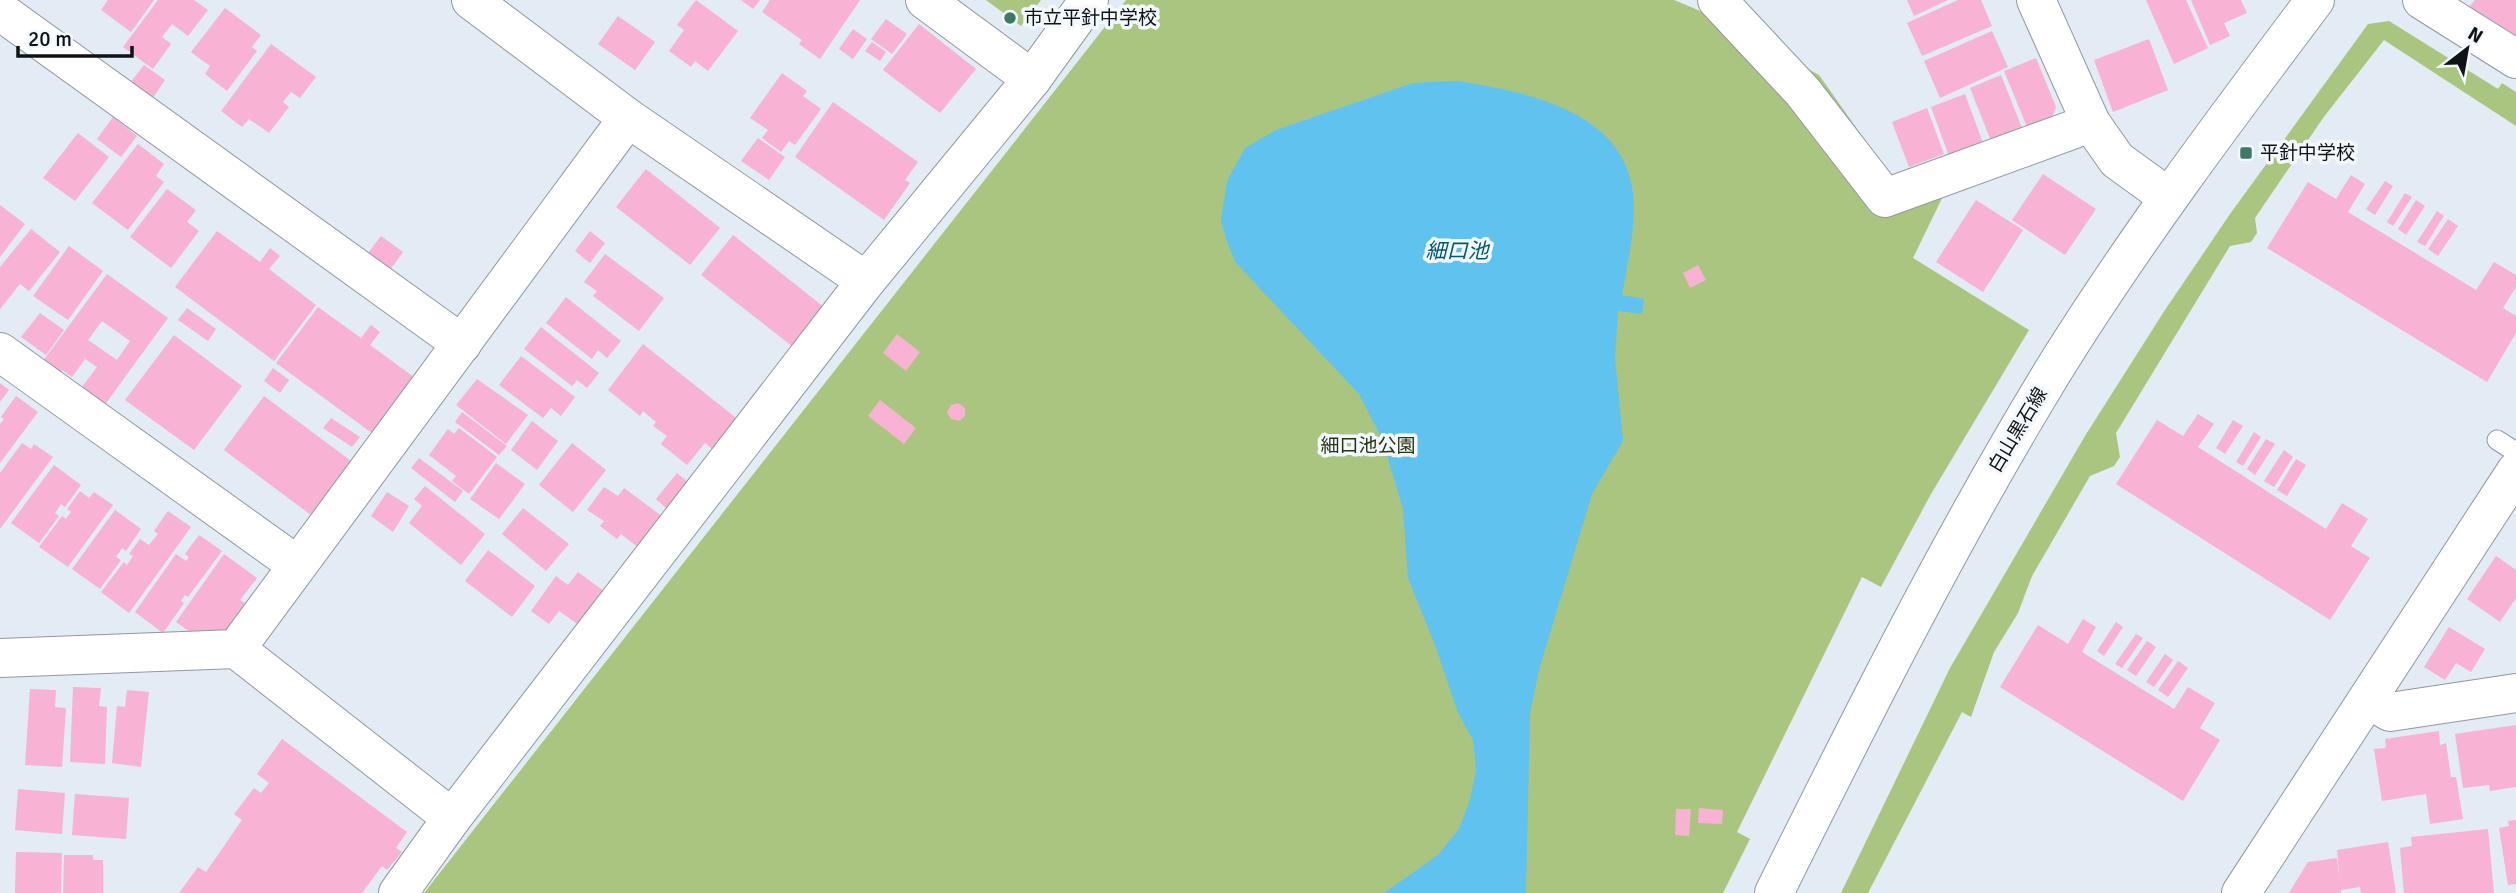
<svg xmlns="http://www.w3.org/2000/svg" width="2516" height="893" font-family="Signika,'Noto Sans JP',sans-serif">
<rect width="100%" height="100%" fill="#e3ebf4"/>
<g fill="#aac57f">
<polygon points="986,0 1041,0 1021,26"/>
<polygon points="1126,0 1674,0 1698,10 1819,75 1884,167 1908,206 1945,192 1913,258 2029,330 1931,494 1881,587 1862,577 1737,832 1750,839 1723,893 424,893"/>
<polygon points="2389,21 2498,89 2502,83 2516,92 2516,126 2384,40 2323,118 2255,218 2257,233 2251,242 2230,246 2116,433 2120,457 2114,466 2090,476 2032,576 2018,613 1994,652 1971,717 1962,712 1868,893 1841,893 1950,668 2085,436 2163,313 2230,214 2368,24"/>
</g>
<path fill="#60c2ef" d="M1457 81C1522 91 1625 110 1633 194 1636 228 1628 261 1622 295L1644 299 1642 314 1618 311 1615 358 1623 441 1592 494 1539 670 1530 713 1526 893H1384L1438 855 1459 829 1470 800 1476 770 1473 740 1458 713 1435 645 1408 578 1403 509 1382 439 1359 394 1236 263 1227 242 1221 220 1227 181 1245 148 1276 130 1413 83Z"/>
<g fill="#f7b2d4" fill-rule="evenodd">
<polygon points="108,0 154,0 131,32 101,10"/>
<polygon points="158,0 194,0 208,10 188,36 172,24 162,37 171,44 153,69 123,47"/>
<polygon points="696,0 738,31 708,71 695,61 691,67 669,51 684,30 677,25"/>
<polygon points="741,0 760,0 753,9"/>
<polygon points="770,0 860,0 820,59 799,44 802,40 762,12"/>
<polygon points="1907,0 1948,0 1914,16"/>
<polygon points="1958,0 1981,0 1992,26 1922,56 1907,23"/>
<polygon points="2146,0 2186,0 2208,48 2174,64"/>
<polygon points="2191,0 2241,0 2247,13 2224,23 2230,36 2210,45"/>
<polygon points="2475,0 2516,0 2516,36 2469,7"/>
<polygon points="225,8 261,35 252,47 257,51 227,91 205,74 210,66 191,52"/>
<polygon points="618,16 655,42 635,70 598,44"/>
<polygon points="886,19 907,34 892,54 871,39"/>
<polygon points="919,24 976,69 940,113 883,70"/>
<polygon points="853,29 867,39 853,59 839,49"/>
<polygon points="1992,31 2008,67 1940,98 1924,61"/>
<polygon points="2149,39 2168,90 2113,112 2094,60"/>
<polygon points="872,42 886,52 880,61 865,51"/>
<polygon points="271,44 316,77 300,98 291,92 283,102 289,107 269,133 249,119 242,127 221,111"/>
<polygon points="2036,58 2056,107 2052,117 2027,127 2004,71"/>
<polygon points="144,65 165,80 152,99 130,83"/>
<polygon points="782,73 807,91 803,96 821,109 795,145 789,141 781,152 762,138 768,130 750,118"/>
<polygon points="2001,75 2022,128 1991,141 1970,88"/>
<polygon points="1965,94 1983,143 1949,156 1931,107"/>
<polygon points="833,102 918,162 905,180 910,183 884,220 795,157"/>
<polygon points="1927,108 1944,154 1909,167 1892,122"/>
<polygon points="113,117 137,136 121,157 97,139"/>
<polygon points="78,133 109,157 75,201 43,178"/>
<polygon points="758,138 785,157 769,180 741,161"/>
<polygon points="138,144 164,164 156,176 164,182 128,230 92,203"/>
<polygon points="646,169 720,228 690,265 616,207"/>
<polygon points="2043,174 2096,209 2065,255 2012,220"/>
<polygon points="2351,175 2365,184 2348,212 2476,290 2494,262 2516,275 2516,287 2503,308 2516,316 2516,333 2487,382 2267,248 2308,182 2336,199"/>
<polygon points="2385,181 2393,186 2375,215 2366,209"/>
<polygon points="167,189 196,210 187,222 199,231 171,268 130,237"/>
<polygon points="2405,193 2412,197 2393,226 2387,222"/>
<polygon points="1976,200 2023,230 1983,292 1936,262"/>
<polygon points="2416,200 2425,206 2406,235 2398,229"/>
<polygon points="0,205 25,224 0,257"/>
<polygon points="2437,211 2444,216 2425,246 2417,242"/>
<polygon points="2448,219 2458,226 2438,256 2428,249"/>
<polygon points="31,229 60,252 29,291 20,284 0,309 0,267"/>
<polygon points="217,231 260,262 270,248 280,256 269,269 316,305 274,361 175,287"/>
<polygon points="590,231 605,243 590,263 575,251"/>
<polygon points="733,235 829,311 797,350 701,275"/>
<polygon points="381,236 403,252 387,274 365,257"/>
<polygon points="69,246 103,271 68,320 33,296"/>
<polygon points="605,254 664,298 639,331 593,296 597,291 584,282"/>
<polygon points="1698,265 1706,280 1690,288 1683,273"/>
<path d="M107 274 168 318 101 410 86 399 91 393 82 387 97 367 85 359 72 377 62 370 57 377 40 365ZM102 321 130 341 117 360 88 340Z"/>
<polygon points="566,297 621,341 607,358 598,350 592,359 546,323"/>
<polygon points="318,307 361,338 371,325 380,332 370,345 418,380 376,436 276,363"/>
<polygon points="187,308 216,329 208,341 178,320"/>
<polygon points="40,313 64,330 46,355 21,337"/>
<polygon points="541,327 599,373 587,388 577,380 572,386 524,349"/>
<polygon points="897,334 920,352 906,371 883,353"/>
<polygon points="174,335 242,386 194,450 125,400"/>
<polygon points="643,344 740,421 716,452 705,443 687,465 661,444 667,436 653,426 656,422 643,411 640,416 608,390"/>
<polygon points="521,356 575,397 561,416 551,408 543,418 499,385"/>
<polygon points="273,368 289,380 280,393 264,381"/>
<polygon points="477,379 528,415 506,444 456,405"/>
<polygon points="0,383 9,390 0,402"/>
<polygon points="16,396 38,412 0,463 0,424 4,419 1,417"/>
<polygon points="264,396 355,464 315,518 224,450"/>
<polygon points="880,400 916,428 904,444 868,416"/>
<polygon points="958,403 965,408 965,416 959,421 951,419 947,413 951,405"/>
<polygon points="462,412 507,446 499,455 455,422"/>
<polygon points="2198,414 2214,424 2198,447 2326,529 2342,503 2368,519 2351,546 2370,558 2330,620 2116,484 2157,420 2183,436"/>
<polygon points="331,418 360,437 352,447 323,428"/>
<polygon points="2233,420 2243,426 2225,454 2216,448"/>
<polygon points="532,421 558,441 537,470 511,450"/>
<polygon points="459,428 497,457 469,494 452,481 456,476 429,455 448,429 454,434"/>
<polygon points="2254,432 2261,437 2243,466 2236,462"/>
<polygon points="2266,439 2275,444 2255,475 2247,469"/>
<polygon points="22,443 31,449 34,444 53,457 0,529 0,473"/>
<polygon points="572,443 606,470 573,512 539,485"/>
<polygon points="2284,450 2293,457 2274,487 2264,481"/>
<polygon points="419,458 463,491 455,502 411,468"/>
<polygon points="2296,459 2306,465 2287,496 2277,490"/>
<polygon points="496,463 525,484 499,519 470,499"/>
<polygon points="54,465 81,485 65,507 61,504 55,513 59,516 39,543 11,523"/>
<polygon points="677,473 694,487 673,514 656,499"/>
<polygon points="425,486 485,534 461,565 409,523 422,506 414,499"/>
<polygon points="604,487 618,496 624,488 663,517 639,548 621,534 617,539 600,526 604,521 587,510"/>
<polygon points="80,491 89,498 94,492 113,505 68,567 39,547 62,516 66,519 71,512 67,509"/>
<polygon points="387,492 409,506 393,532 371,516"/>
<polygon points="523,508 569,544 546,571 502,534"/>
<polygon points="115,510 141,529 126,551 122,548 116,557 121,560 100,589 72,569"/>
<polygon points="168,511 191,527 129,613 101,592 124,562 127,565 133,556 129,554 140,539 149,545 158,534 154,531"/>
<polygon points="199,535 222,551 188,597 185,595 181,601 184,603 163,633 135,612 176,554 186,561 189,557 185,554"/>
<polygon points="488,550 535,586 512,617 465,581"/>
<polygon points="224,554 257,578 240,600 245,603 223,634 204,642 176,622"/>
<polygon points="2496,556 2516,570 2516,598 2500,622 2467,599"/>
<polygon points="578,572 608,594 583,628 559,611 549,624 531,611 556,576 568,585"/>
<polygon points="2083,619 2096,627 2082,652 2174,709 2188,687 2215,703 2200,728 2220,740 2183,801 2000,687 2038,625 2068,644"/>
<polygon points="2116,622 2123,627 2104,656 2097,651"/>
<polygon points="2449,627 2485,649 2471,672 2456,663 2445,680 2424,667"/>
<polygon points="2136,634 2143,638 2122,668 2115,664"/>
<polygon points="2147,641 2156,647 2136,676 2127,670"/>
<polygon points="2165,654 2173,660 2154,687 2146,682"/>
<polygon points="2178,661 2188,668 2168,697 2158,690"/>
<polygon points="73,687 101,688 99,706 107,707 105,764 70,762"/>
<polygon points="30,689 56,690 55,707 66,708 62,767 25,765"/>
<polygon points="127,690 149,692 141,767 112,763 117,706 125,707"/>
<polygon points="2516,725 2516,787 2490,791 2489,785 2463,788 2455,734"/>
<polygon points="2439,731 2440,745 2446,743 2451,777 2456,777 2463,819 2430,824 2426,794 2382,801 2374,749 2386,748 2385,739"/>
<polygon points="282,739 407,832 396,848 402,852 387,870 382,866 362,893 179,893 198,867 206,872 242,820 234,814 254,788 261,793 269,783 257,774"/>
<polygon points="18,789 65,793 62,834 15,830"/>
<polygon points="75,794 129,798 126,839 72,835"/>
<polygon points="1699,808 1723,810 1722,824 1698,823"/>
<polygon points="1676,809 1691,809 1689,836 1675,835"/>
<polygon points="2516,820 2516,884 2508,885 2499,828 2509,826 2508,821"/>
<polygon points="2488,829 2494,893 2404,893 2400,848 2412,846 2411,837"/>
<polygon points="2388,842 2396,893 2361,893 2360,887 2341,890 2341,893 2289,893 2308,862 2337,858 2340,880 2337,850"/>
<polygon points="16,852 62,853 61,893 15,893"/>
<polygon points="64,855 93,855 93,860 103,860 103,893 63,893"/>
</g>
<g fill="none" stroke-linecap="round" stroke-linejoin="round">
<defs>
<polyline id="lane" points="2497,440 2516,452"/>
<g id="street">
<polyline points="471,0 628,118 866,281"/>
<polyline points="925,0 1032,79"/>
<polyline points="1717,0 1803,92 1885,198 2091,123"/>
<polyline points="2036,0 2091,123 2117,160 2168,197"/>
<polyline points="2422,0 2516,59"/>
<polyline points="0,11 462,344"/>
<polyline points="0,352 297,565"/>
<polyline points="236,649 452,818"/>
<polyline points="0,658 236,649 628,118"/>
<polyline points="2368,699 2390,712 2516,693"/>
<polyline points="398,893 452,818 866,281 1032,79 1089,0"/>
<polyline points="2241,893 2516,471"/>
</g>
<path id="secondary" d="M1774 893C1862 716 1950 540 2053 371 2133 242 2224 121 2315 0"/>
</defs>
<use href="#lane" stroke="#9198a0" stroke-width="21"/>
<use href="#street" stroke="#9198a0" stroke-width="40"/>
<use href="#secondary" stroke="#9198a0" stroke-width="40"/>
<use href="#lane" stroke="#fff" stroke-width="19"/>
<use href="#street" stroke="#fff" stroke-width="38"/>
<use href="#secondary" stroke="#fff" stroke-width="38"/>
</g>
<g fill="#3c7a66" stroke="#f3f8fd" stroke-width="2.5">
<circle cx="1010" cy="18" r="7"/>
<rect x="2239" y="146" width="14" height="14" rx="3.5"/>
</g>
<g text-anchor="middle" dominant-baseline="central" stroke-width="7" stroke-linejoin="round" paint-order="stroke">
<g font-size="19" fill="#101316" stroke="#f3f8fd" text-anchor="start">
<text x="1024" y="18">市立平針中学校</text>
<text x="2260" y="153">平針中学校</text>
</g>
<g font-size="19" fill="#101316" stroke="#f3f8fd">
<text transform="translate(2018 430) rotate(-59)">白山黒石線</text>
</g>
<g font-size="19" fill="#273311" stroke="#f3f8fd">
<text x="1368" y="446">細口池公園</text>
</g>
<g font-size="21" font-style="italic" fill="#025876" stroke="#f3f8fd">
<text x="1457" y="251">細口池</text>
</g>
</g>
<g transform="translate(2467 49) rotate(31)" stroke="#f3f8fd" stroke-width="5" paint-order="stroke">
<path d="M0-5L12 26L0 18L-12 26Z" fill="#101316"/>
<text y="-10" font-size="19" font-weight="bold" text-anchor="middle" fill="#101316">N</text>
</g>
<path d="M18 46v10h114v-10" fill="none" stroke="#101316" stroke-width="3.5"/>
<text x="28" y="46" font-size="21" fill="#101316" stroke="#f3f8fd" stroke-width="5" paint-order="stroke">20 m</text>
</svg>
